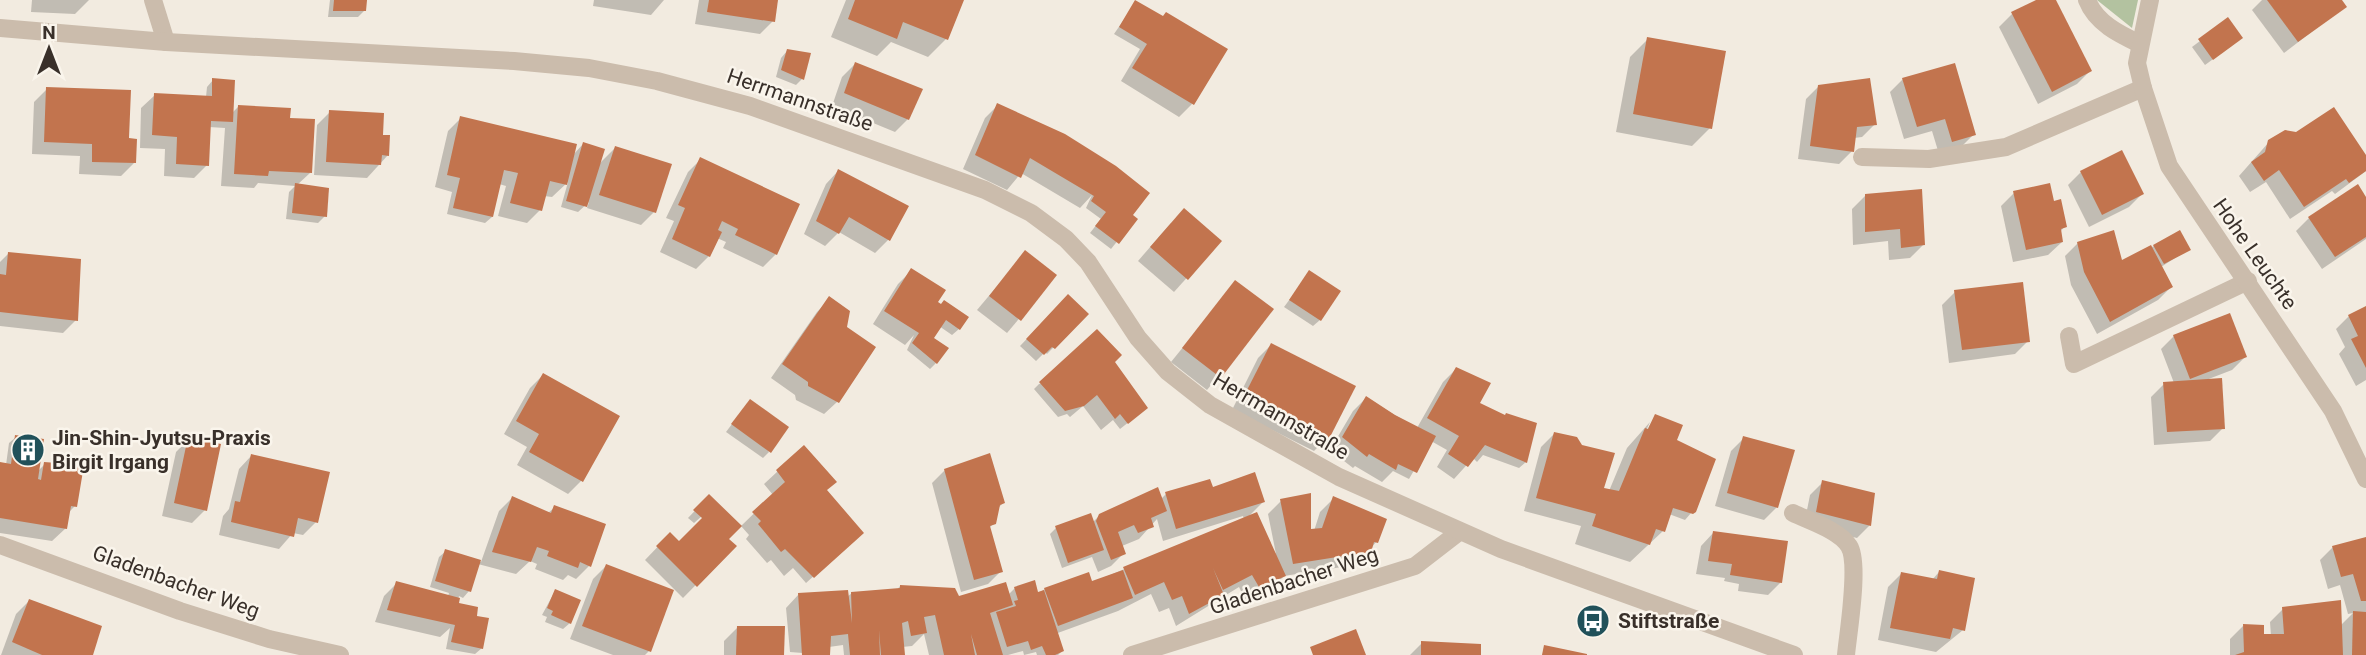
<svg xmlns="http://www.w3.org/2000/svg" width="2366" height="655" font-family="Roboto,sans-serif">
<rect width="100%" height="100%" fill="#f2ebe0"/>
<polygon fill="#b3c2a0" points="2097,0 2138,0 2132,28"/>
<g fill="#0003">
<polygon points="32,0 89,0 75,14 31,12"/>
<polygon points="330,0 365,0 365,10 358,17 328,17"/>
<polygon points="594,0 664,0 651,15 593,6"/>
<polygon points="699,0 776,0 773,21 760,34 695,24"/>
<polygon points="846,0 962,0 946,39 928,57 891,42 877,56 831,37"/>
<polygon points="2040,0 2054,0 2090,71 2077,84 2038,104 1999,27 2012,14"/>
<polygon points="2262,0 2339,0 2344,7 2284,53 2252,10"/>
<polygon points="1136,2 1192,104 1179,117 1121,81 1140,49 1114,34"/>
<polygon points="2228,20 2234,44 2205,65 2192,47"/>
<polygon points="1648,39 1710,128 1692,146 1616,132 1630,57"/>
<polygon points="787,51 802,79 796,85 776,77 781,58"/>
<polygon points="855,64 908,119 895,132 832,106 842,77"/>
<polygon points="1903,79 1974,134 1961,147 1939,154 1932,131 1904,139 1890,92"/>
<polygon points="213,80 231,114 238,107 289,120 310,173 297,185 325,216 318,223 286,219 289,192 295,186 258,183 254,188 221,186 225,128 209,127 207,165 194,178 164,176 165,149 140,148 141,108 155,95 206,97 207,87"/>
<polygon points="1819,86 1875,124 1862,137 1854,138 1852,151 1839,164 1798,159 1806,99"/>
<polygon points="47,89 128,140 134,163 121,176 79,174 80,156 32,154 34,102"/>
<polygon points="998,105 1135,219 1111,249 1090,233 1101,219 1086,208 1092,195 1080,208 1021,173 1007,190 963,169 985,118"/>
<polygon points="330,112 388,155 367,178 314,175 317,125"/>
<polygon points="461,118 573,155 583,144 598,165 615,148 654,212 641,225 587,208 589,202 578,212 561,207 568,182 552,197 544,196 540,210 527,223 498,216 506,186 499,184 492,217 485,223 447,214 452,192 435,187 448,131"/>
<polygon points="2269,142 2366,159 2366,171 2335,194 2332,191 2290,219 2266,182 2250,192 2239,176"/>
<polygon points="701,159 776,254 763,267 723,248 726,242 717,238 709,256 696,269 660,252 674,221 666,218 688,172"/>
<polygon points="838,171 907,207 888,240 875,253 839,232 825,246 804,234 826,184"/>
<polygon points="2081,172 2142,194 2129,207 2089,227 2068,185"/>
<polygon points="2014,193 2053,203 2065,226 2060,232 2062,242 2048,255 2013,262 2001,206"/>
<polygon points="1865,196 1923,245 1910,258 1889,260 1888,241 1853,245 1852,209"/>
<polygon points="2366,200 2366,239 2322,269 2296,231 2309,218"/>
<polygon points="1171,223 1220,241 1174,292 1138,261"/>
<polygon points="2078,243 2121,262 2154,246 2189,249 2161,267 2171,287 2158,300 2097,334 2071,285 2065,256"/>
<polygon points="1025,253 1055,276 1007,333 977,310"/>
<polygon points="8,254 76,320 63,333 0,326 0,262"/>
<polygon points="911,271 959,329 952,335 939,326 932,339 936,363 930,369 907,350 914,335 905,345 873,324 898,284"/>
<polygon points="1310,272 1320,320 1313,326 1284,307"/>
<polygon points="1236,282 1272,310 1207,390 1171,362"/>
<polygon points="1955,292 2028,341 2015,354 1949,363 1942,305"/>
<polygon points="1068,296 1086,314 1047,354 1045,352 1036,361 1020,346"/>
<polygon points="830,299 837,402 824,414 796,400 795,395 771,378 817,312"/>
<polygon points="2366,308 2366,380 2356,386 2339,354 2345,347 2336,329 2349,316"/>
<polygon points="2174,336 2245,357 2232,370 2206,380 2223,428 2210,441 2154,445 2151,397 2164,384 2174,383 2161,349"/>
<polygon points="1271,345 1354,387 1327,438 1314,451 1232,410 1258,358"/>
<polygon points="1113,361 1139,414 1120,429 1113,420 1101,430 1083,406 1070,417 1067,414 1058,417 1034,389 1039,384"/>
<polygon points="1456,369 1478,403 1526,462 1519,468 1483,455 1477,462 1473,458 1454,479 1437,467 1447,450 1431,441 1409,479 1393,471 1382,482 1355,466 1353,468 1330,450 1353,411 1366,398 1417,428 1443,382"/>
<polygon points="543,375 617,417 581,481 568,494 517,465 527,447 504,434 530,388"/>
<polygon points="744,408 769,452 763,458 726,432"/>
<polygon points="1655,416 1673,441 1713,459 1691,513 1685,520 1669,514 1663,531 1630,562 1575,544 1581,526 1524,511 1541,447 1554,434 1602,489 1609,491 1627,448 1650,422 1643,437"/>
<polygon points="16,437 37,472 45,464 75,506 68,513 66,528 52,541 0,533 0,464 6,465 9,443"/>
<polygon points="1744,438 1777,507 1764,520 1715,506 1731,451"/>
<polygon points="189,439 205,510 192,523 162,516 176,452"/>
<polygon points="804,447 825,491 855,539 806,583 793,568 784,576 771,560 767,563 746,539 749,535 741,526 773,495 764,484"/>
<polygon points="252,455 316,522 303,535 293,533 279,549 219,535 223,516 229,509 239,469"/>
<polygon points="945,470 1003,503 997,509 994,523 989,528 1001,571 988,584 961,592 932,483"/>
<polygon points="1823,482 1870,525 1857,538 1804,525 1810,495"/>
<polygon points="1211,489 1263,502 1246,519 1276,554 1268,514 1281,501 1309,531 1314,531 1320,512 1333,499 1376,542 1355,568 1342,567 1284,576 1271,589 1245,599 1239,587 1176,626 1169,608 1159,612 1151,594 1118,611 1055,634 1062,651 1058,655 1037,655 1036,652 1024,655 1023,651 1008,655 929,655 924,634 912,646 902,647 904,655 844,655 843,645 829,647 828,655 790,652 786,608 799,594 847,597 852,593 897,590 900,586 958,598 1008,595 1015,588 1037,594 1045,589 1091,583 1244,519 1243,516 1163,541 1157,519 1139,539 1122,546 1124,553 1111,566 1098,572 1092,557 1062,568 1050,534 1056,528 1093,522 1100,515 1161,499 1166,494"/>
<polygon points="709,496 727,539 734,546 683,598 645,560 670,534 679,544 704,519 702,516 694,523 688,518"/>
<polygon points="512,498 548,513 555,507 589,566 576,579 568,575 563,580 535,569 537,564 530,561 516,574 478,564 469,591 463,598 459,596 457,605 475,617 482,648 475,654 446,649 450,628 440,637 375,622 384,596 397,583 448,596 449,593 430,587 439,557 446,551 481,562 499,511"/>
<polygon points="1714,532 1781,582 1768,595 1738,591 1739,584 1724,581 1725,578 1696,574 1701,546"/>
<polygon points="2366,538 2366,655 2230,655 2230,639 2243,626 2262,636 2271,636 2270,622 2283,609 2340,626 2353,613 2348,614 2340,585 2328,589 2320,560 2333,547"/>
<polygon points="606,566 649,651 645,655 613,655 570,639 593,579"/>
<polygon points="1939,572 1963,630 1936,652 1878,640 1888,587 1901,574 1932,580"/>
<polygon points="555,591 570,623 563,629 545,622 547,617 542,615"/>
<polygon points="29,601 92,655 1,655 16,614"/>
<polygon points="737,628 783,655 724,655 724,641"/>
<polygon points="1422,643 1479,655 1410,655"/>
</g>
<g fill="#c2744e">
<polygon points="334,0 367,0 366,11 333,11"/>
<polygon points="709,0 778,0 775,22 707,12"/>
<polygon points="855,0 964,0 948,40 903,22 897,39 848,19"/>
<polygon points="1135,0 1163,16 1166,12 1228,49 1194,105 1132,68 1147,44 1119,27"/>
<polygon points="2036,0 2056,0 2092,71 2052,92 2011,12"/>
<polygon points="2267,0 2342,0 2347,7 2298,42"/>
<polygon points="2228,17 2243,38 2213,60 2198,39"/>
<polygon points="1647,37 1726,51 1712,129 1633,114"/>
<polygon points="787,49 811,53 804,80 781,70"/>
<polygon points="855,62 923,89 909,120 844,93"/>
<polygon points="1955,63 1976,135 1952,142 1945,119 1917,127 1902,78"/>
<polygon points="212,78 235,80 233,122 211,121 209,166 176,164 177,137 152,135 154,93 212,96"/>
<polygon points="1870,78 1877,125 1857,127 1854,152 1810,146 1818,85"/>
<polygon points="46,87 131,90 129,138 137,139 136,163 92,162 92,144 44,142"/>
<polygon points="997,103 1065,134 1116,166 1150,193 1133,215 1138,219 1119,244 1095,226 1106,212 1091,201 1094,196 1030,158 1021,178 975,155"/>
<polygon points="238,105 291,108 290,118 315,119 312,173 269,171 268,176 234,174"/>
<polygon points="2334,107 2366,155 2366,171 2349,183 2346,179 2304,207 2279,170 2264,181 2251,162 2265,152 2268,140 2285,130 2296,132"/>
<polygon points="329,110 384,113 383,135 390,135 389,156 382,155 381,165 326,162"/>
<polygon points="460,116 577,144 567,185 550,181 542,211 510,203 518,173 504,170 493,217 453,208 460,178 447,175"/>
<polygon points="583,142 605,149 587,207 566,201"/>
<polygon points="615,146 672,164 656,213 599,195"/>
<polygon points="2122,150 2144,194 2102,215 2080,171"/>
<polygon points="700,157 800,204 777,255 735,235 738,229 722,221 718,230 722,232 710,257 672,239 685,208 678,205"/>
<polygon points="838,169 909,206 890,241 849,217 839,234 816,221"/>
<polygon points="295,183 329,188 327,217 292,213"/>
<polygon points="2050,183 2054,201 2061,199 2067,227 2061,229 2063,242 2026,250 2013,191"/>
<polygon points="2358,184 2366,197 2366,237 2335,257 2308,217"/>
<polygon points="1922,189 1925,245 1901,248 1900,229 1865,232 1865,194"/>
<polygon points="1184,208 1222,241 1188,280 1150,247"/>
<polygon points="2114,230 2122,260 2151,245 2173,287 2110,322 2084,272 2077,242"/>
<polygon points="2180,230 2191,250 2164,264 2153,245"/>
<polygon points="1025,250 1057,275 1021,321 989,296"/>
<polygon points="8,252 81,259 78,321 0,312 0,274 6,275"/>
<polygon points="911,268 946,290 938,302 941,304 944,300 969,317 960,330 946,320 934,338 949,348 937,364 912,343 919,333 884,311"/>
<polygon points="1309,270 1341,291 1321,321 1289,300"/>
<polygon points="1235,280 1274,309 1221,378 1182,348"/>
<polygon points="2023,282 2030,342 1962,350 1954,290"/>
<polygon points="1068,294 1089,314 1055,349 1052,347 1044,355 1026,339"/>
<polygon points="829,296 850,311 847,327 876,347 839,403 808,386 808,382 782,364"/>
<polygon points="2366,306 2366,368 2351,339 2358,336 2348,315"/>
<polygon points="2230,313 2247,357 2190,379 2173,335"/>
<polygon points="1097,329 1122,355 1115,362 1148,408 1128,424 1120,414 1115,419 1097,395 1084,406 1065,411 1039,382"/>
<polygon points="1271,343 1356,386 1329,439 1244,396"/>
<polygon points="1456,367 1491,383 1480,403 1505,415 1506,413 1537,423 1527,463 1485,445 1468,467 1448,454 1459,436 1427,418"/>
<polygon points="543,373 620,416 583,482 529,452 539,434 516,421"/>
<polygon points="2222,378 2225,429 2167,432 2163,382"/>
<polygon points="1366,396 1395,415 1436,436 1417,473 1398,464 1396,470 1369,454 1367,457 1342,437"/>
<polygon points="750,399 789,427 771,453 731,424"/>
<polygon points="1655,414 1683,425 1677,440 1716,459 1696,512 1693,514 1673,508 1665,532 1656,529 1650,545 1592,526 1596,514 1536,498 1554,432 1577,437 1582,445 1615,453 1604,488 1619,491 1645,428 1648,429"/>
<polygon points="15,435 44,439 38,479 41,480 44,462 84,465 77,507 71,506 67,529 0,518 0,462 11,464"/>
<polygon points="1743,436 1795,450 1778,508 1727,493"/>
<polygon points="188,437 221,444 207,511 174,503"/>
<polygon points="804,445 837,482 827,490 864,533 814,578 785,549 781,552 758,524 761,521 752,512 785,482 776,470"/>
<polygon points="990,453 1005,503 1000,505 996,524 990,526 1003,572 974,580 944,469"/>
<polygon points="251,454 330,472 318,523 298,518 294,537 231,522 235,501 240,502"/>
<polygon points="1255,472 1265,502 1176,529 1165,492 1210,479 1213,487"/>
<polygon points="1822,480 1875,493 1871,526 1816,512"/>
<polygon points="1158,487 1167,511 1151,518 1154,527 1138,533 1134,525 1118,532 1126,554 1111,560 1096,521 1099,514"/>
<polygon points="1311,493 1311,529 1322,528 1333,496 1387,519 1378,543 1374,542 1370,556 1356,554 1293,564 1280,499"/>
<polygon points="709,494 742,526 729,539 737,546 697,587 656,546 670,532 679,541 702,518 693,510"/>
<polygon points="512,496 551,513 554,505 606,524 591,567 580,562 578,568 547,556 549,551 537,547 531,562 492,552"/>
<polygon points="1257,512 1286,576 1259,587 1252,575 1223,590 1213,568 1224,595 1189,614 1182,596 1172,600 1164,582 1135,595 1123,567"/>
<polygon points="1091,513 1104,550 1068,563 1055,526"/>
<polygon points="1713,531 1788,541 1782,583 1730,575 1732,564 1708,561"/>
<polygon points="2366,537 2366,601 2361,601 2353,574 2341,577 2332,546"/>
<polygon points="445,549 481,560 471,592 435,581"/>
<polygon points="606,564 674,590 651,652 582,626"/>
<polygon points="1123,570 1133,598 1058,626 1044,588 1089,572 1092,581"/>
<polygon points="1939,570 1975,578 1965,631 1953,628 1950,639 1890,628 1901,572 1937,579"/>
<polygon points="1035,580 1038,592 1044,590 1064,651 1055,655 1046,655 1042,646 1031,650 1028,641 1007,647 996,612 1016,606 1014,601 1018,600 1014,587"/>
<polygon points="396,581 460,598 459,603 478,607 477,616 489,618 483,649 451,642 455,625 387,610"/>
<polygon points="1006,582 1013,605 990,613 1003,655 977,655 971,634 975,655 944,655 935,615 924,617 927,633 911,636 908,621 902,623 905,655 881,655 879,630 880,655 850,655 848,634 831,636 830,655 802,655 798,593 848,590 852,623 851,592 900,588 900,585 955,588 959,596"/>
<polygon points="555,589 581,600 571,624 551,615 553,611 547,608"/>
<polygon points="29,599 102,626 93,655 42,655 12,642"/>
<polygon points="2341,600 2343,655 2235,655 2244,652 2243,624 2264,625 2264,634 2284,634 2282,607"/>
<polygon points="2353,611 2366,612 2366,655 2352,655"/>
<polygon points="737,626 785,626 784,655 736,655"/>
<polygon points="1356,629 1366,655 1313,655 1310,647"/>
<polygon points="1421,641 1481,644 1481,655 1421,655"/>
<polygon points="1544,645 1587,654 1587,655 1542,655"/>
</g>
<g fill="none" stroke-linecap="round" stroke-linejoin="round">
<g stroke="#cbbcac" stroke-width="18">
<polyline points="153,0 166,42"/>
<path d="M2087 0C2096 23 2119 34 2140 44"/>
<polyline points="1862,157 1929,159 2006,147 2143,88"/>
<polyline points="2069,336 2074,364 2248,281"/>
<path d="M1793 513C1809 521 1839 530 1849 546 1860 563 1848 633 1846 655"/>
</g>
<g stroke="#cbbcac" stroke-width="18">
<polyline points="2150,0 2137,63 2143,88 2169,166 2333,411 2366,479"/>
<polyline points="0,545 180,611 269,639 340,655"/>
<polyline points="1132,655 1415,566 1459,532"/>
</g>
<polyline stroke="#cbbcac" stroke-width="18" points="0,28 166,42 514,61 589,68 657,81 750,106 985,190 1031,213 1066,239 1088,262 1138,338 1168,372 1210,405 1339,477 1501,549 1794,655"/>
</g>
<defs>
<symbol id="building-disc" viewBox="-11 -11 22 22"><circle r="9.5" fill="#21515a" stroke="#faf5ec"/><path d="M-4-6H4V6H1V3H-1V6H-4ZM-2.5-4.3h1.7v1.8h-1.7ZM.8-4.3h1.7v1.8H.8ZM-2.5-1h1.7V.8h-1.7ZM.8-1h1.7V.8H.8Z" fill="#fff"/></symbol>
<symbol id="bus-disc" viewBox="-11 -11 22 22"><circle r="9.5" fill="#21515a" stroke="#faf5ec"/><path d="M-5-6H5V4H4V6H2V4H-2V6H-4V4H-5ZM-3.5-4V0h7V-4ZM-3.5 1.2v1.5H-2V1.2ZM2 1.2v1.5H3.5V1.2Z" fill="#fff"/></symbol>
</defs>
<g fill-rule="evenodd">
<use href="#building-disc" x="9" y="431" width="38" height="38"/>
<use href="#bus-disc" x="1574" y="602" width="38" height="38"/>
</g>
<g text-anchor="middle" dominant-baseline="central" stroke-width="5" stroke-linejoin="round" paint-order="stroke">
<g font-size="21" fill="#39302a" stroke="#faf5ec">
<text transform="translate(800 100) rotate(19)">Herrmannstraße</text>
<text transform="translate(2255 254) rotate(55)">Hohe Leuchte</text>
<text transform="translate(1281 416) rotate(30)">Herrmannstraße</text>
<text transform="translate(1294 581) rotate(-18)">Gladenbacher Weg</text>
<text transform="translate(176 582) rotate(20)">Gladenbacher Weg</text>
</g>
<g font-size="21" font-weight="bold" fill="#39302a" stroke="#faf5ec" text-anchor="start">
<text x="52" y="438">Jin-Shin-Jyutsu-Praxis<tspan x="52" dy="24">Birgit Irgang</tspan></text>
<text x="1618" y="621">Stiftstraße</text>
</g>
</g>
<g transform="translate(49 49)" stroke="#faf5ec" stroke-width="5" paint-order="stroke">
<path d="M0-5L12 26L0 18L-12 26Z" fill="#39302a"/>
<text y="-10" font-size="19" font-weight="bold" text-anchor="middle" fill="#39302a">N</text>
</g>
</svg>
